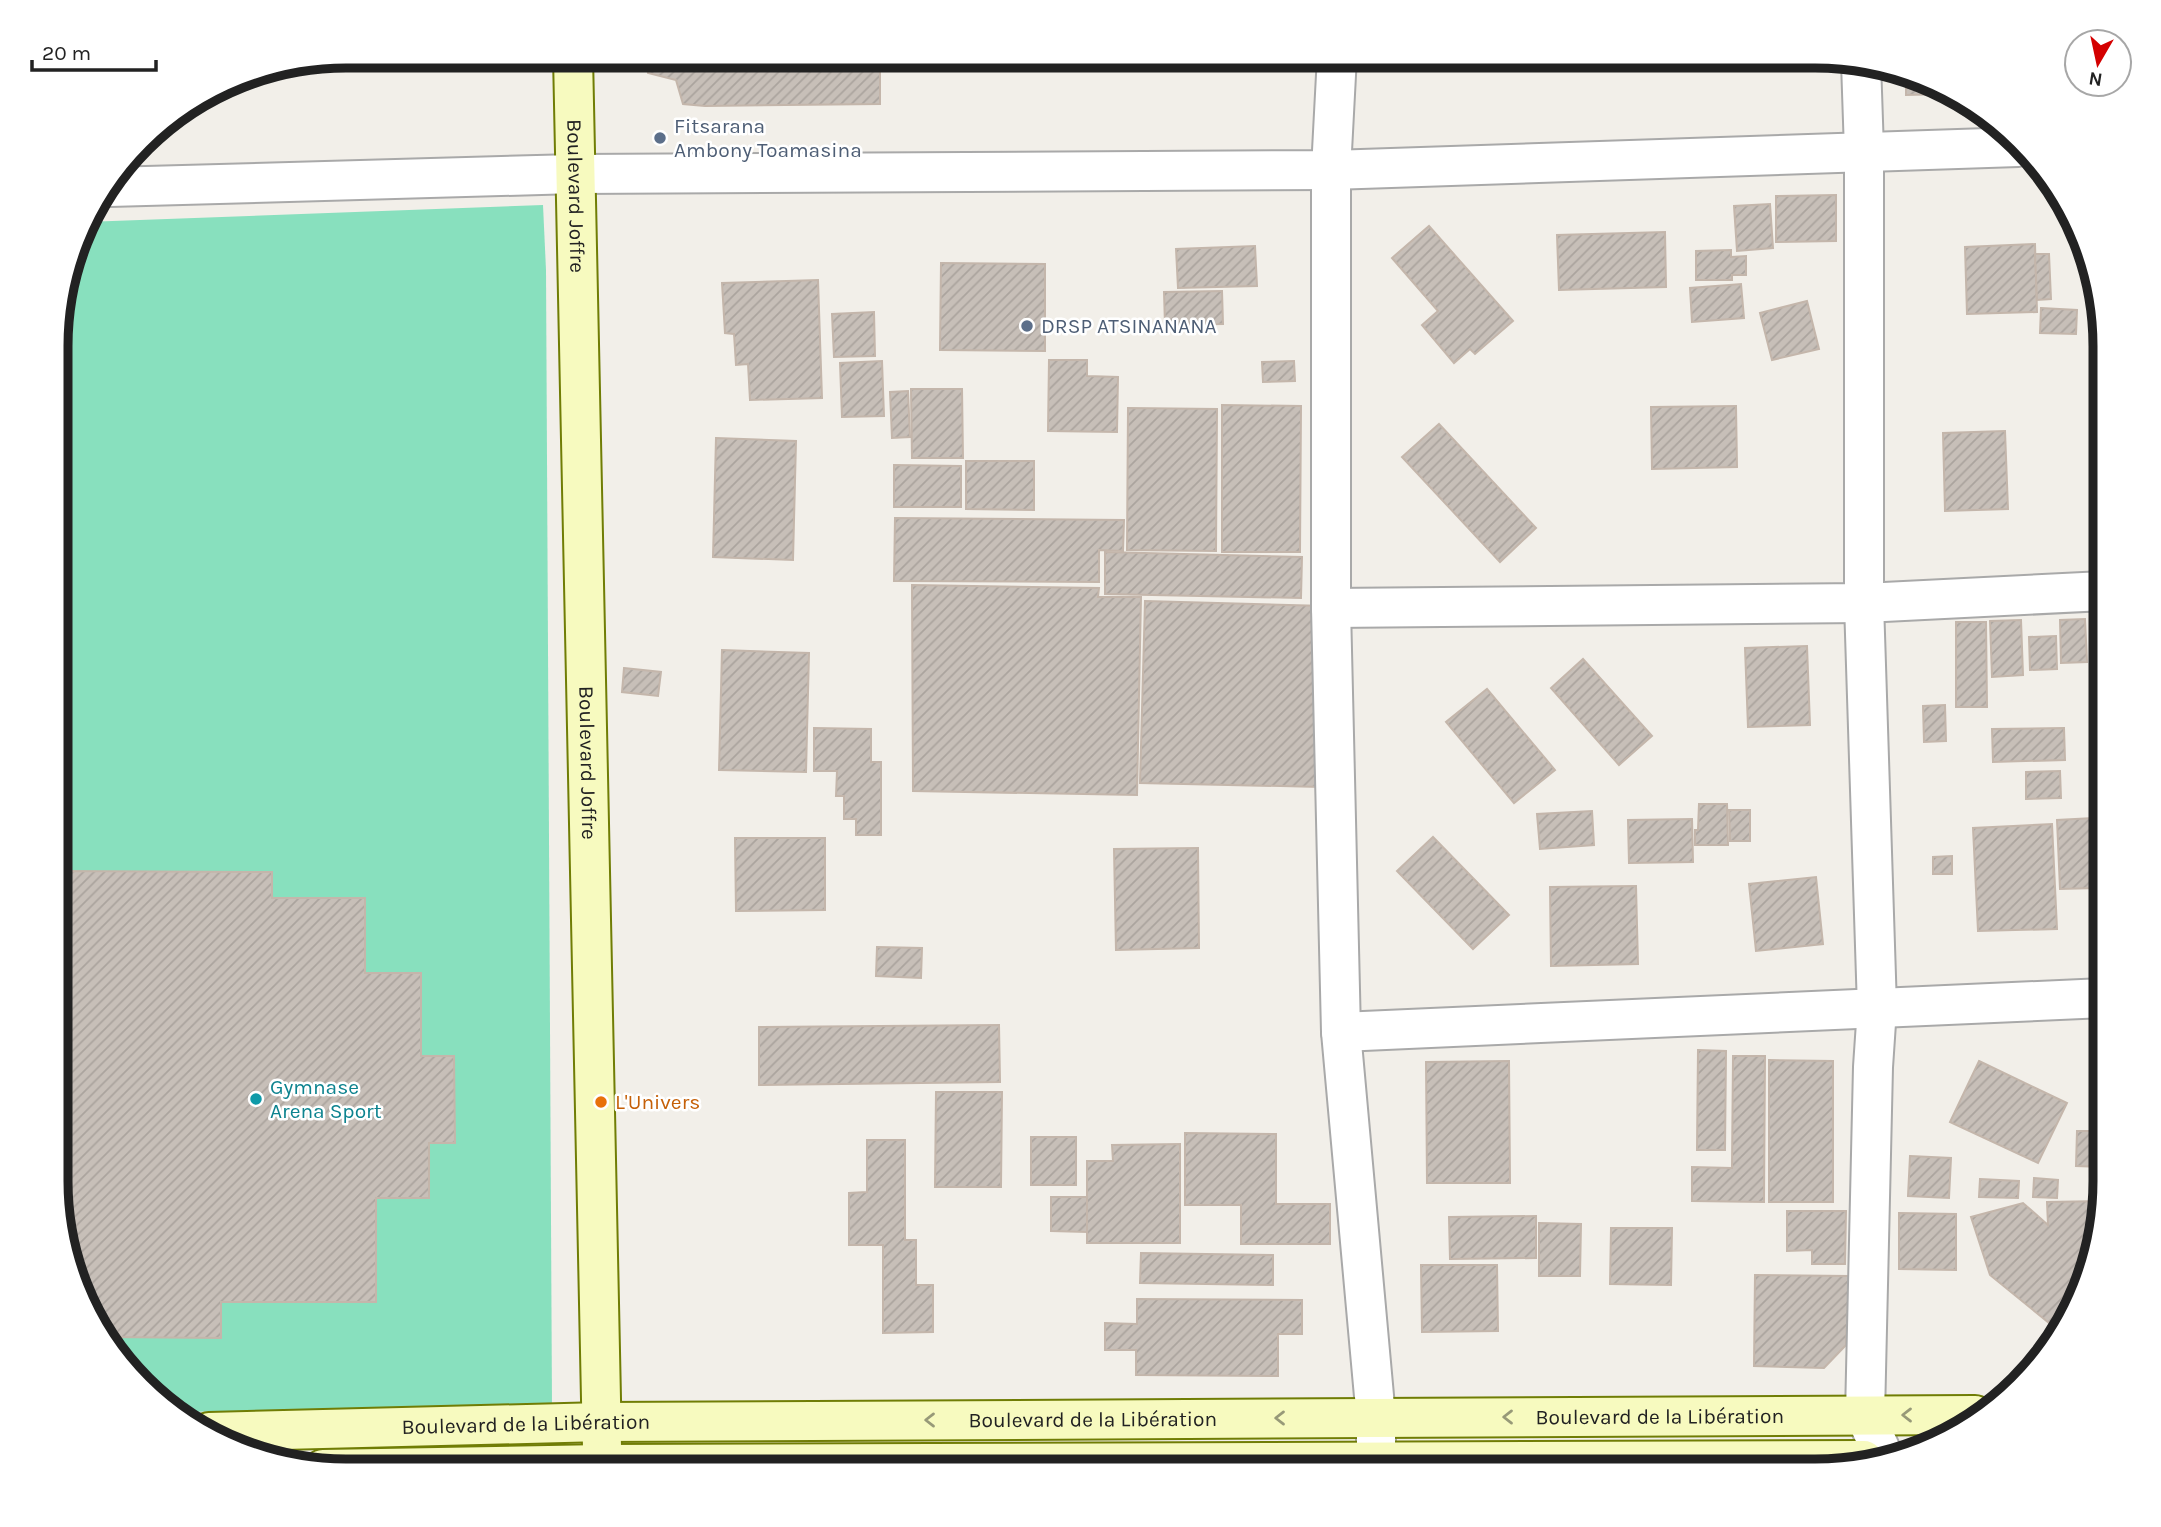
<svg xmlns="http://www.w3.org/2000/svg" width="2161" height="1527" font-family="Karla,sans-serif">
<defs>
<pattern id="building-hatch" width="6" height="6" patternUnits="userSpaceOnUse" patternTransform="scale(1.75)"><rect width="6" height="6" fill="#c7bfb8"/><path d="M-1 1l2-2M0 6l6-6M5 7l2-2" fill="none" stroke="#aba49e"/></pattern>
</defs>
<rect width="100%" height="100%" fill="#f2efe9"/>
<polygon fill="#88e0be" points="543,205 546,270 552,1407 171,1412 95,1326 58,1218 58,309 85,222"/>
<g fill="url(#building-hatch)" stroke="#c4b6ab" stroke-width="2">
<polygon points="645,56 835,56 835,63 880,63 880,104 705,106 683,104 676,80 648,73"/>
<polygon points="1053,56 1142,56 1054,58"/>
<polygon points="1538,56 1672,57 1538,62"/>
<polygon points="1906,71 1908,72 1950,94 1906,95"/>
<polygon points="1836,195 1836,241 1776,242 1776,196"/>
<polygon points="1770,204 1773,248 1737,251 1734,206"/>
<polygon points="1429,226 1513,321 1475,354 1470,349 1454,363 1422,325 1438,311 1392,258"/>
<polygon points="1665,232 1666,287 1559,290 1557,235"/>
<polygon points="2035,244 2037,312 1967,314 1965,247"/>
<polygon points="1255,246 1257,286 1178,288 1176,249"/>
<polygon points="1731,250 1731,257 1746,256 1746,275 1732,275 1732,280 1696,280 1696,251"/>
<polygon points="2035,254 2049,254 2051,299 2037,300"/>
<polygon points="941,263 1045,264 1045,351 940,350"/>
<polygon points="818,280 822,398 750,400 748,364 736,365 734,334 725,333 722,283"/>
<polygon points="1741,284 1744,318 1692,322 1690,288"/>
<polygon points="1222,291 1223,324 1165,325 1164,292"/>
<polygon points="1807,301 1819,349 1772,360 1760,313"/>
<polygon points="2041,308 2077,310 2076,334 2040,333"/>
<polygon points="874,312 875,356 834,357 832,314"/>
<polygon points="1049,360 1087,360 1087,376 1118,377 1117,432 1048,431"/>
<polygon points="882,361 884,416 842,417 840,363"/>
<polygon points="1294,361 1295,381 1263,382 1262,362"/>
<polygon points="2100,375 2104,375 2104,555 2099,555"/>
<polygon points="911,389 962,389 963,458 912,458"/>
<polygon points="908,391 910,437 892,438 890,392"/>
<polygon points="1222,405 1301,406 1300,552 1222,552"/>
<polygon points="1736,406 1737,467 1652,469 1651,407"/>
<polygon points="1128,408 1217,409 1216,551 1127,550"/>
<polygon points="1439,424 1536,528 1500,562 1402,457"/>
<polygon points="2005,431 2008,509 1945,511 1943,433"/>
<polygon points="716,438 796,441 793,560 713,557"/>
<polygon points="966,461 1034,461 1034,510 966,509"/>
<polygon points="894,465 961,466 961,507 894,507"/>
<polygon points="895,518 1124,520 1123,551 1099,550 1099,582 894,581"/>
<polygon points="1105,552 1302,557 1301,598 1105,594"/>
<polygon points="912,585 1099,588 1098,597 1141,597 1137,795 913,791"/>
<polygon points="1145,601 1325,606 1321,787 1140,783"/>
<polygon points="2085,619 2087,662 2061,663 2060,620"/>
<polygon points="2021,620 2023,675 1992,677 1990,621"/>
<polygon points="1956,622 1986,622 1987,707 1956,707"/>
<polygon points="2056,636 2057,669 2030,670 2029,637"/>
<polygon points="1807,646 1810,725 1748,727 1745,648"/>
<polygon points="722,650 809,653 806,772 719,770"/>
<polygon points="1583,659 1652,736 1619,765 1551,688"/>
<polygon points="624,668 661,672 658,696 622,692"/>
<polygon points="1487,689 1555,770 1514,803 1446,722"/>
<polygon points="1945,705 1946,741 1924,742 1923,706"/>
<polygon points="814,728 871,729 871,762 881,762 881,835 856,835 856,819 844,819 844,796 836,796 837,771 814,771"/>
<polygon points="2064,728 2065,760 1993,762 1992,729"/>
<polygon points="2060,771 2061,798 2026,799 2026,772"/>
<polygon points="1699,804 1727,804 1728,845 1695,845 1695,830 1698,830"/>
<polygon points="1729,810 1750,810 1750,841 1730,841"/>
<polygon points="1592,811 1594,845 1540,849 1537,814"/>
<polygon points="2093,818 2096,888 2060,889 2057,820"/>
<polygon points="1692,819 1693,862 1629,863 1628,820"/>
<polygon points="2052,824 2057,929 1978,931 1973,828"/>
<polygon points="1433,837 1509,915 1473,949 1397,871"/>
<polygon points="735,838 825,838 825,910 736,911"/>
<polygon points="1198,848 1199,948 1116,950 1114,849"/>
<polygon points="1952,856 1952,874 1933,874 1933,857"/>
<polygon points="58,871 272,872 272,898 365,898 365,973 421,973 421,1056 454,1056 455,1143 429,1143 429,1198 376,1198 376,1302 221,1302 221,1338 105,1337 95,1326 58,1218"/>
<polygon points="1816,877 1823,944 1756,951 1749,884"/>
<polygon points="1636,886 1638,964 1551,966 1550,887"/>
<polygon points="877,947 922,948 921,978 876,976"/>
<polygon points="999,1025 1000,1082 759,1085 759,1027"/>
<polygon points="1698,1050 1726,1051 1725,1150 1697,1150"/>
<polygon points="1733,1056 1765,1056 1764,1202 1692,1201 1692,1167 1732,1168"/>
<polygon points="1769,1060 1833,1061 1833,1202 1769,1202"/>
<polygon points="1509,1061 1510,1183 1427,1183 1426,1062"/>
<polygon points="1979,1061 2067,1103 2038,1163 1950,1122"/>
<polygon points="936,1092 1002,1092 1001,1187 935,1187"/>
<polygon points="2077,1131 2104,1131 2103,1167 2076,1166"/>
<polygon points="1185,1133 1276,1134 1276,1204 1330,1204 1330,1244 1241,1244 1241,1205 1185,1205"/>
<rect x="1031" y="1137" width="45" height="48"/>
<polygon points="867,1140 905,1140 905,1240 916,1240 916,1285 933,1285 933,1332 883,1333 883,1245 849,1245 849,1193 867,1192"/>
<polygon points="1180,1144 1180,1243 1087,1243 1087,1161 1113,1161 1112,1145"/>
<polygon points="1910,1156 1951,1158 1949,1198 1908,1196"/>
<polygon points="2034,1178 2058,1180 2057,1198 2033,1197"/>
<polygon points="1980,1179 2019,1181 2018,1198 1979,1197"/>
<polygon points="1051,1197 1087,1197 1087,1232 1051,1231"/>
<polygon points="2104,1201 2089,1274 2050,1349 2049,1323 1990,1275 1971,1217 2023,1203 2048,1225 2047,1202"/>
<polygon points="1787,1211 1846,1211 1845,1264 1812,1264 1812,1250 1787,1251"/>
<polygon points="1899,1213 1956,1214 1956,1270 1899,1269"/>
<polygon points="1536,1216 1536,1258 1450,1259 1449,1217"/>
<polygon points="1539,1223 1581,1224 1580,1276 1539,1276"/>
<polygon points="1611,1228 1672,1228 1671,1285 1610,1284"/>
<polygon points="1141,1253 1273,1255 1273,1285 1140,1283"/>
<polygon points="1421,1265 1497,1265 1498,1331 1422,1332"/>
<polygon points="1755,1275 1849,1276 1846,1345 1824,1368 1754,1366"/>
<polygon points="1137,1299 1302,1300 1302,1334 1278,1334 1278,1376 1136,1375 1136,1350 1105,1350 1105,1323 1137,1324"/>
</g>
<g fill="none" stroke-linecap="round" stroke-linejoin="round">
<defs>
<g id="street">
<polyline points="1337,56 1331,170 1331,608 1341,1032 1376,1418 1376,1462"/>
<polyline points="1861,62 1864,151 1864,603 1877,1008 1873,1067 1865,1415 1883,1455"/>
<polyline points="109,187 575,174 1331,170 2018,147"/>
<polyline points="1331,608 1864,603 2104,591"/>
<polyline points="1341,1032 2104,998"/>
</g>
<g id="secondary">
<path id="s1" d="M573 56 602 1447"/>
<path id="s2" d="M209 1432 602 1422 1975 1415"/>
<polyline points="323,1469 603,1464 1864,1460"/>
</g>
</defs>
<use href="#street" stroke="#a9a9a9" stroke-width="42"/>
<use href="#secondary" stroke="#707d05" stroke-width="42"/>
<use href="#street" stroke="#fff" stroke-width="38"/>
<use href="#secondary" stroke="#f7fabf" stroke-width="38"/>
</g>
<defs><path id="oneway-chevron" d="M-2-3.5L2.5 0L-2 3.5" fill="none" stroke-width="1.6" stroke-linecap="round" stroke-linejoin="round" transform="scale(1.75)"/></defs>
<g stroke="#979978">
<use href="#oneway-chevron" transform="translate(1907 1415) rotate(180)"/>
<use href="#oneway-chevron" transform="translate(1508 1417) rotate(180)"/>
<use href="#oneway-chevron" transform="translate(1280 1418) rotate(180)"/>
<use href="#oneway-chevron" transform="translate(930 1420) rotate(180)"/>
</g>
<g fill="#5c6f8a" stroke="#fff" stroke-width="2.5">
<circle cx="660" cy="138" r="7"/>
<circle cx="1027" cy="326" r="7"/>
</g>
<circle fill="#0f9aa8" stroke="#fff" stroke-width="2.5" cx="256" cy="1099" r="7"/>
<circle fill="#e8710a" stroke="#fff" stroke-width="2.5" cx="601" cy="1102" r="7"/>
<g text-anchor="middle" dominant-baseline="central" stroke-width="5" stroke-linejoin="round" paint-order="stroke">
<g font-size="21" fill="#4e5e75" stroke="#fff" text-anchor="start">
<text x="674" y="126">Fitsarana<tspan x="674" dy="24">Ambony Toamasina</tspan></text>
<text x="1041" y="326">DRSP ATSINANANA</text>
</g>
<g font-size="21" fill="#222" stroke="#fff">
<text stroke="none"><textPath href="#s1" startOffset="140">Boulevard Joffre</textPath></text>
<text stroke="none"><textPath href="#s1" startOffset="707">Boulevard Joffre</textPath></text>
<text stroke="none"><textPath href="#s2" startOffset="1451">Boulevard de la Libération</textPath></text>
<text stroke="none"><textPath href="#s2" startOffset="884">Boulevard de la Libération</textPath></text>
<text stroke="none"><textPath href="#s2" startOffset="317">Boulevard de la Libération</textPath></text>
</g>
<g font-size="21" fill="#0d838f" stroke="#fff" text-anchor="start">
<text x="270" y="1087">Gymnase<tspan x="270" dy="24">Arena Sport</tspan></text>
</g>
<g font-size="21" fill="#c56008" stroke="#fff" text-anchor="start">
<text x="615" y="1102">L'Univers</text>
</g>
</g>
<path d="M0 0H2161V1527H0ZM346 68H1815A278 278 0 0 1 2093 346V1181A278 278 0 0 1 1815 1459H346A278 278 0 0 1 68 1181V346A278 278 0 0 1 346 68Z" fill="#fff" fill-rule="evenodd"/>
<path fill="none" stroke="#222" stroke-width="9" d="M346 68H1815A278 278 0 0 1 2093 346V1181A278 278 0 0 1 1815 1459H346A278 278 0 0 1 68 1181V346A278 278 0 0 1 346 68Z"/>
<g transform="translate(2098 63) rotate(189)"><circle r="33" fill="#ffffff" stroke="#a7a7a7" stroke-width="2"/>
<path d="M0-5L12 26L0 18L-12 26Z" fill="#d40000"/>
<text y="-10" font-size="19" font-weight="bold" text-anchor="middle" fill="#222222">N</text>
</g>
<path d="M32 60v10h124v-10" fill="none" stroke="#222222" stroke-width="3.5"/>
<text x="42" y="60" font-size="21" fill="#222222" stroke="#ffffff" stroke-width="5" paint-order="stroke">20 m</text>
</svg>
